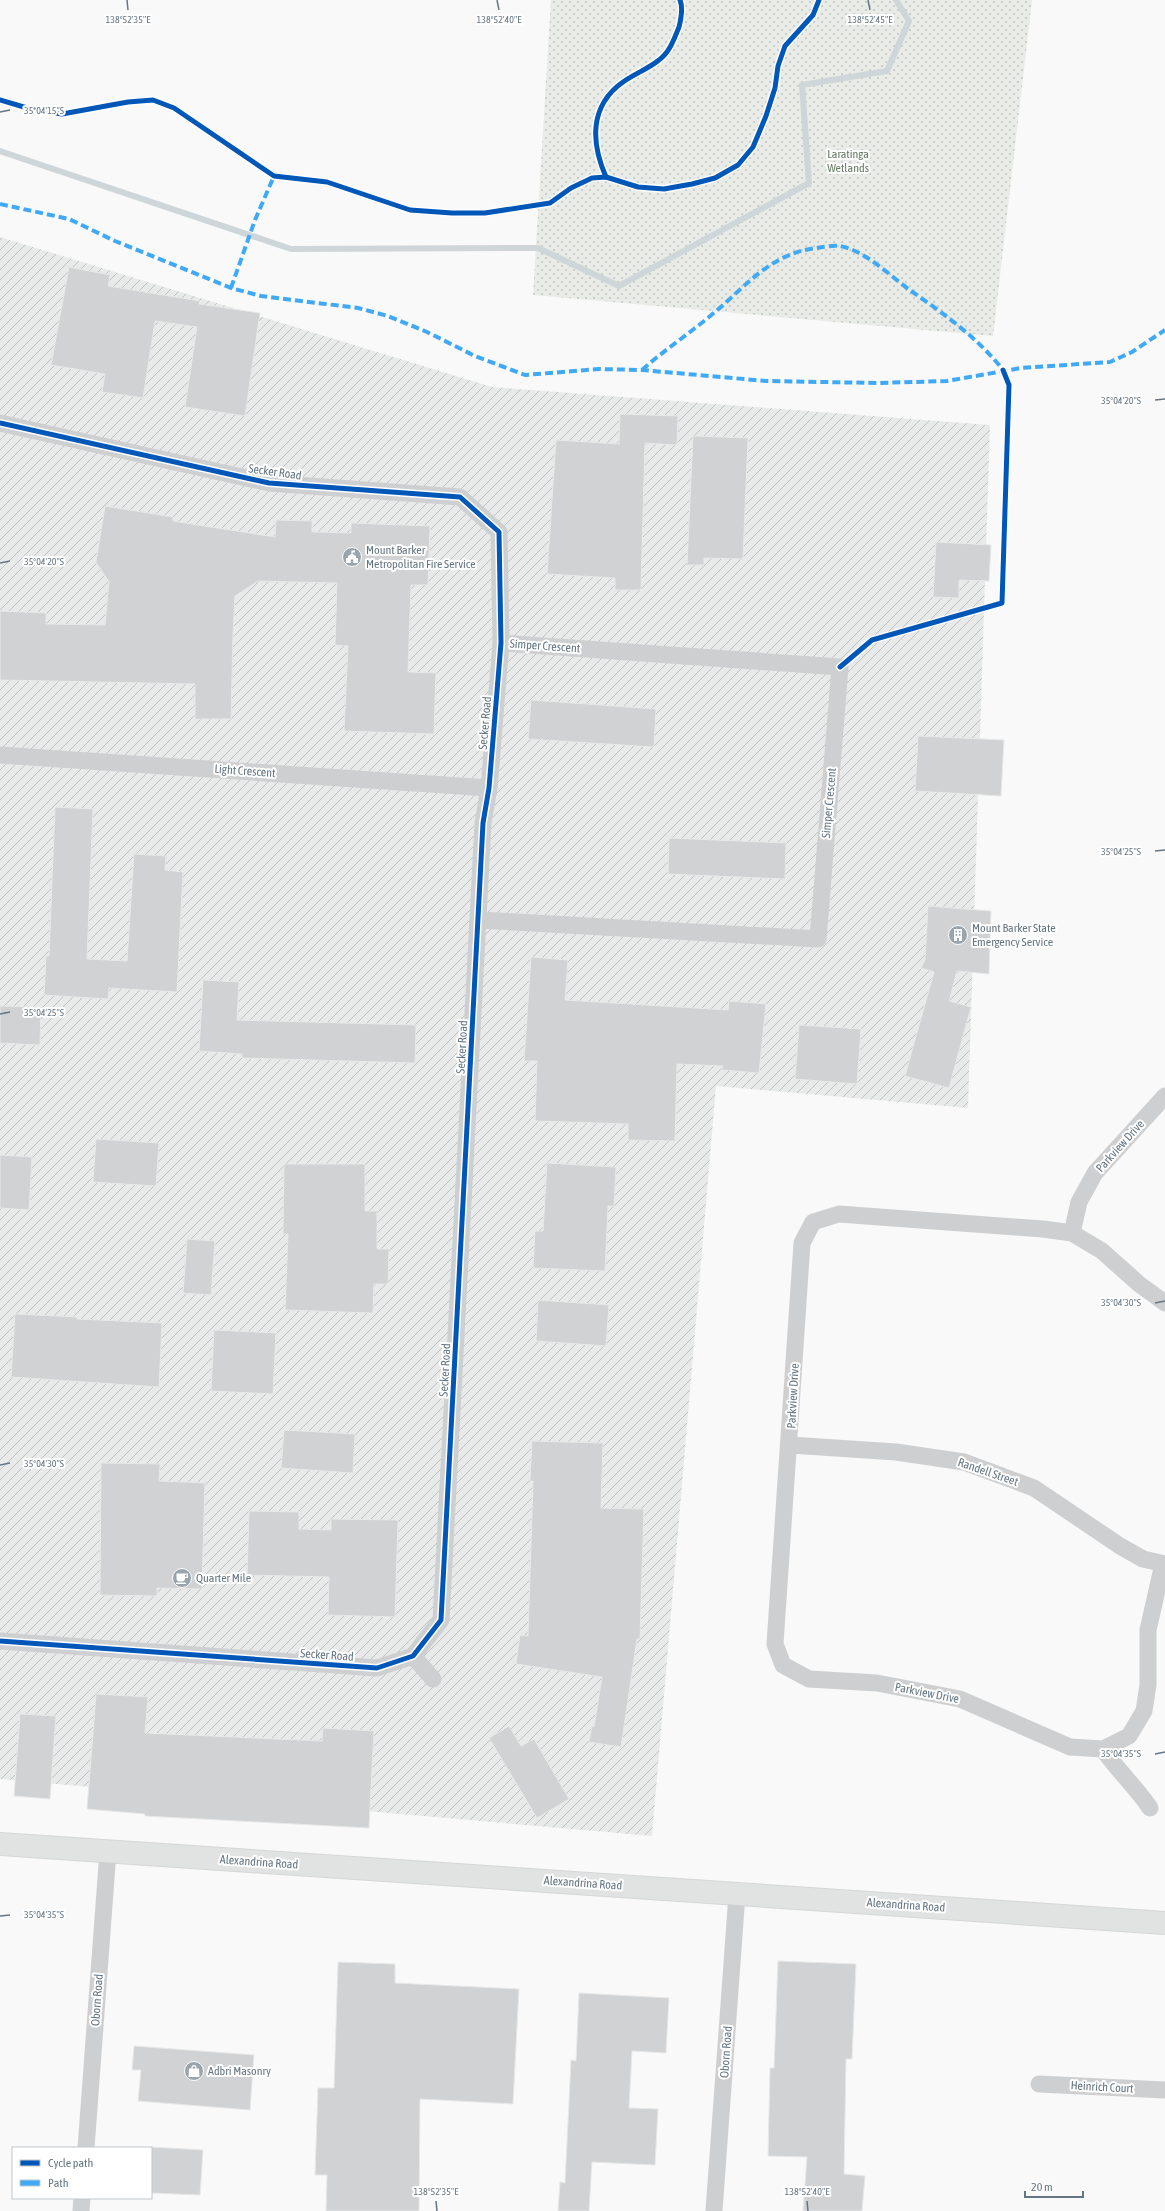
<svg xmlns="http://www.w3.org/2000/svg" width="1165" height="2211" font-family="'Asap Condensed',sans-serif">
<defs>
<pattern id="industrial-furrows" width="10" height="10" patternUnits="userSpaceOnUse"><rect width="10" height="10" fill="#e8e9e9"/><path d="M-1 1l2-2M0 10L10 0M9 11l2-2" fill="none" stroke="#c0c1c2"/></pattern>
<pattern id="park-dots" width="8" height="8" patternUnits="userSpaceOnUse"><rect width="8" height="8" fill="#e8ebe6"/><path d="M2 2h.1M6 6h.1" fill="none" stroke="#c0c3c0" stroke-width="1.8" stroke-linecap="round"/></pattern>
</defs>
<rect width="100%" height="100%" fill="#f9f9f9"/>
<polygon fill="url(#industrial-furrows)" points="0,237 492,387 990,425 968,1108 716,1086 652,1836 0,1779"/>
<polygon fill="url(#park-dots)" points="551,0 1032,0 993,336 533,295"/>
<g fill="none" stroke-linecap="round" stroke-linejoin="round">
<polyline stroke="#ced6d9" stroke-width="6" points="0,151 291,249 538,248 619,286 809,183 802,85 887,71 909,21 896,0"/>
</g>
<g fill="#d0d2d3" stroke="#e8e8e8">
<polygon points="69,267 110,275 108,286 200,301 199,304 260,313 245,416 185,407 197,327 155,321 143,398 102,392 105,374 51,365"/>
<polygon points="620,414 678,416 677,445 645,443 641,590 615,590 615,578 547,574 556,440 619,444"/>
<polygon points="693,436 748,438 743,559 704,558 704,565 687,565"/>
<polygon points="105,506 173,517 173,521 275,537 276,520 312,521 312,532 351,533 351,523 430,526 428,585 411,585 408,672 436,673 434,734 344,731 348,646 335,645 337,583 258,581 235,596 233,634 231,719 195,719 195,684 0,680 0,611 46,613 46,624 105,625 109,582 96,562"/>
<polygon points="936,542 991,545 989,581 959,580 959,598 933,597"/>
<polygon points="531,700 656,709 654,747 528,739"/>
<polygon points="918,736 1004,740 1001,796 915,791"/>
<polygon points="55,807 93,809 87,959 127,961 134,854 166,856 165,870 183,872 177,992 109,988 108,999 44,995 46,956 49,956"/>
<polygon points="669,838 786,843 785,879 668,874"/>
<polygon points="928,906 991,911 989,974 957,971 949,1001 971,1007 949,1088 905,1076 934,972 921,968 925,960"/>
<polygon points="531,957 568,960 565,1000 728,1010 729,1001 766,1004 759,1073 722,1070 723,1066 677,1064 675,1141 628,1140 628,1124 535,1121 537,1061 524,1061"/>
<polygon points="203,980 239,982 237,1020 416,1025 415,1063 242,1058 242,1054 199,1051"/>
<polygon points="0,1006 41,1007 40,1045 0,1043"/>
<polygon points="799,1025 861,1029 857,1084 795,1079"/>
<polygon points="96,1139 159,1143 156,1186 93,1182"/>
<polygon points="0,1155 32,1157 29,1210 0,1208"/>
<polygon points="547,1163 616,1167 614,1206 608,1206 605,1271 533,1268 535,1231 543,1231"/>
<polygon points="284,1164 365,1164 365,1211 377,1211 377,1249 389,1249 388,1284 374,1284 373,1313 285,1310 288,1234 283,1234"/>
<polygon points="187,1239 215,1241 211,1295 183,1293"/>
<polygon points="538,1300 609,1305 606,1346 536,1341"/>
<polygon points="15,1314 77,1317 77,1319 162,1323 159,1387 11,1377"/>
<polygon points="214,1330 276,1333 273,1394 211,1391"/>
<polygon points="284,1430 355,1434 353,1473 281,1468"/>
<polygon points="532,1441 603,1443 601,1508 644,1509 640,1639 637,1639 621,1747 589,1742 592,1726 594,1727 602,1677 516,1664 520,1635 528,1636 533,1481 530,1481"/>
<polygon points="101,1463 160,1464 159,1481 205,1483 202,1589 157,1588 157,1596 100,1595"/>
<polygon points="249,1511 299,1512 299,1529 331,1530 331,1519 398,1520 395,1617 328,1615 329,1577 247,1575"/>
<polygon points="96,1694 148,1697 145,1733 322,1741 323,1728 374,1731 369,1828 145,1816 145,1814 87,1809"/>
<polygon points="20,1714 56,1716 50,1799 14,1796"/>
<polygon points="509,1726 521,1746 534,1739 569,1799 537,1818 489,1738"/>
<polygon points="778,1961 856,1964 852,2059 846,2059 844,2174 865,2176 862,2211 803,2211 807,2157 768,2156 770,2068 774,2068"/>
<polygon points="338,1962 395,1964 395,1983 519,1989 513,2104 420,2099 419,2211 326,2211 327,2175 315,2175 318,2088 334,2088"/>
<polygon points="579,1993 669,1998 666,2053 632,2051 629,2108 658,2109 655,2165 592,2162 589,2211 558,2211 560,2182 565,2183 571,2060 576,2061"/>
<polygon points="134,2046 254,2055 250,2110 138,2101 141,2070 132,2070"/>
<polygon points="151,2147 203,2150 200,2195 151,2193"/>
</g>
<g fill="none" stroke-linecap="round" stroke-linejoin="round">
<defs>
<polyline id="secondary" points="0,1844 1165,1923"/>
</defs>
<use href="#secondary" stroke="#d5d6d7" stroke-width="24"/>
<g stroke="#cecfd0" stroke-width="17">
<polyline points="0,423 269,483 460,497 499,532 501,643 489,788 483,823 441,1620 413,1656 377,1668 0,1641"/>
<polyline points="0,755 489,788"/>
<polyline points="479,920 818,939 840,667 501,643"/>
<polyline points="1072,1233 1102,1251 1139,1284 1165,1303"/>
<polyline points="790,1445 896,1452 964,1462 1034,1488 1120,1546 1143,1559 1165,1564"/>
<polyline points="1163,1564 1148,1630 1148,1685 1144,1711 1129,1736 1103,1749 1070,1747 960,1699 877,1683 809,1679 783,1665 775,1644 802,1243 813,1222 839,1214 1043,1229 1072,1233 1079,1202 1095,1173 1165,1096"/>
<polyline points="413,1656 433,1679"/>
<path d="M1103 1749C1117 1770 1136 1787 1150 1808"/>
<polyline points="1039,2084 1165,2090"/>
<polyline points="86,2148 108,1851"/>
<polyline points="81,2211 82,2198"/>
<polyline points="714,2211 737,1894"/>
</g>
<use href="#secondary" stroke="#e1e2e2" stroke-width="22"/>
<g stroke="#3fa9f5" stroke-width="4" stroke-dasharray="8 4" stroke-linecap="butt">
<polyline points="0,204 69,219 115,241 231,288 261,296 358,308 388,316 427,332 475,356 525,375 599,369 642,370 766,381 878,383 947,381 1021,368 1110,362 1132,352 1165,330"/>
<polyline points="231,288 255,220 274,176"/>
<path d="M642 370C663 351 686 336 709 317 744 289 768 254 816 248 823 247 833 245 840 246 866 251 890 276 911 291 943 313 979 339 1003 370"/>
</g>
<defs>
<g id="cycleway">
<polyline points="0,100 34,110 62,114 128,102 153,100 174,108 274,176 327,182 410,210 452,213 485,213 550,203 571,188 592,178 606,177 638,187 664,189 692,184 715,178 738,165 753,147 766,116 775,88 778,66 785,46 813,15 819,0"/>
<path d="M606 177C591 143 589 106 623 82 634 74 648 69 659 60 670 52 674 39 679 27 681 19 683 7 680 0"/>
<polyline points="0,423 269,483 460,497 499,532 501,643 489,788 483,823 441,1620 413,1656 377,1668 0,1641"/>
<polyline points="840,667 872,640 1002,603 1009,385 1003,370"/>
</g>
</defs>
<use href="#cycleway" stroke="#fff" stroke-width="8"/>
<use href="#cycleway" stroke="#0057b8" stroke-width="5"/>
</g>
<path fill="none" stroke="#657683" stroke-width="1.5" d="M127 0 128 10M497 0 499 10M868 0 870 10M0 112 10 110M1155 400 1165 399M0 563 10 561M1155 851 1165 850M0 1014 10 1012M1155 1303 1165 1301M0 1465 10 1463M1155 1754 1165 1752M0 1916 10 1915M436 2201 437 2211M807 2201 808 2211"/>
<defs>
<symbol id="civic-disc" viewBox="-11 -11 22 22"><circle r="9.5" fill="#99a4ac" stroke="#fff"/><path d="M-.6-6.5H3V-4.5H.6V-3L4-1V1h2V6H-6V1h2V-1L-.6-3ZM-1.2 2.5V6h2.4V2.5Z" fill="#fff"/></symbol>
<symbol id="building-disc" viewBox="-11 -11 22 22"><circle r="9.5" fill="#99a4ac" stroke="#fff"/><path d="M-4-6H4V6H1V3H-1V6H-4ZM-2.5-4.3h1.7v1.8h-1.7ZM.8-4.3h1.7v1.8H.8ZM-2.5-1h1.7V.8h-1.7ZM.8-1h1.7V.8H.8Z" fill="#fff"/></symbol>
<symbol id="cafe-disc" viewBox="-11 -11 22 22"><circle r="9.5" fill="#99a4ac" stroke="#fff"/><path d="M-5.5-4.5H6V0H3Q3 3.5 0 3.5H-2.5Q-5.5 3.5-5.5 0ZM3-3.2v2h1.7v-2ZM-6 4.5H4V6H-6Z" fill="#fff"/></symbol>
<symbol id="shop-disc" viewBox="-11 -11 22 22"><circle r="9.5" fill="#99a4ac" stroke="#fff"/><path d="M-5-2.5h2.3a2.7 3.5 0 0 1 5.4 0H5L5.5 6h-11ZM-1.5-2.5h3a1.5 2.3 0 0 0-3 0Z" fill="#fff"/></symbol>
</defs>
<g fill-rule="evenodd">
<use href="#civic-disc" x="341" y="546" width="22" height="22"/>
<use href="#building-disc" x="947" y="924" width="22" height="22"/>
<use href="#cafe-disc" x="171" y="1567" width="22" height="22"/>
<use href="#shop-disc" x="183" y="2060" width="22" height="22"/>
</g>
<g text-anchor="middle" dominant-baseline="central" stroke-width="4" stroke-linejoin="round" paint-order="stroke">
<g font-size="12" fill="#687a64" stroke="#fff">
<text x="848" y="154">Laratinga<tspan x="848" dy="14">Wetlands</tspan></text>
</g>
<g font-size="12" fill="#657683" stroke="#fff">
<text transform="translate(275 472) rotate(8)">Secker Road</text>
<text transform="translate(545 646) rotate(4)">Simper Crescent</text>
<text transform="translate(485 723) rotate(-85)">Secker Road</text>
<text transform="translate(245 771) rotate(4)">Light Crescent</text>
<text transform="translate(829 803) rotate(-85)">Simper Crescent</text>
<text transform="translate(462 1047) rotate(-87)">Secker Road</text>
<text transform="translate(1120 1146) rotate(-48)">Parkview Drive</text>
<text transform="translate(445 1370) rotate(-87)">Secker Road</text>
<text transform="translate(793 1396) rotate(-87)">Parkview Drive</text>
<text transform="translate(988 1472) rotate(19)">Randell Street</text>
<text transform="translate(327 1655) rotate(4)">Secker Road</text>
<text transform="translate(927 1693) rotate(11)">Parkview Drive</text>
<text transform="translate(259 1862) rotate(4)">Alexandrina Road</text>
<text transform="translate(583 1883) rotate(4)">Alexandrina Road</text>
<text transform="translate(906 1905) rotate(4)">Alexandrina Road</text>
<text transform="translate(97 2000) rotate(-86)">Oborn Road</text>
<text transform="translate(726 2052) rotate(-86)">Oborn Road</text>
<text transform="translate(1102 2087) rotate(3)">Heinrich Court</text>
</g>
<g font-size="12" fill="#657683" stroke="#fff" text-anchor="start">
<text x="366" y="550">Mount Barker<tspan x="366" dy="14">Metropolitan Fire Service</tspan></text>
<text x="972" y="928">Mount Barker State<tspan x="972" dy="14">Emergency Service</tspan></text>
<text x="196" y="1578">Quarter Mile</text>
<text x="208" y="2071">Adbri Masonry</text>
</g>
</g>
<g font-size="10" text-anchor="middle" fill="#657683" stroke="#fff" stroke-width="4" stroke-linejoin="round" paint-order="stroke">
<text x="128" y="23">138°52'35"E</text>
<text x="499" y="23">138°52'40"E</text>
<text x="870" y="23">138°52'45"E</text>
<text x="44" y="114">35°04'15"S</text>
<text x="1121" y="404">35°04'20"S</text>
<text x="44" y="565">35°04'20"S</text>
<text x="1121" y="855">35°04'25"S</text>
<text x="44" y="1016">35°04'25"S</text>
<text x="1121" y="1306">35°04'30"S</text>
<text x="44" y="1467">35°04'30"S</text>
<text x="1121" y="1757">35°04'35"S</text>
<text x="44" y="1918">35°04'35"S</text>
<text x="436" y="2195">138°52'35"E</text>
<text x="807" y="2195">138°52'40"E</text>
</g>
<rect x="12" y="2147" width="140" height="52" fill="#ffffff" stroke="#c1c8cd"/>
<rect x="20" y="2160" width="20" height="6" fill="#0057b8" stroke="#c1c8cd"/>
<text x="48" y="2167" font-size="12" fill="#657683">Cycle path</text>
<rect x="20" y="2180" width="20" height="6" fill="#3fa9f5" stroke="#c1c8cd"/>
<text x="48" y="2187" font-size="12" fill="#657683">Path</text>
<path d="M1025 2191v6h58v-6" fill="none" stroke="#657683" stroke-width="2"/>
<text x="1031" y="2191" font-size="12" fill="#657683" stroke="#ffffff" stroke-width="3" paint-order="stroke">20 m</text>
</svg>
